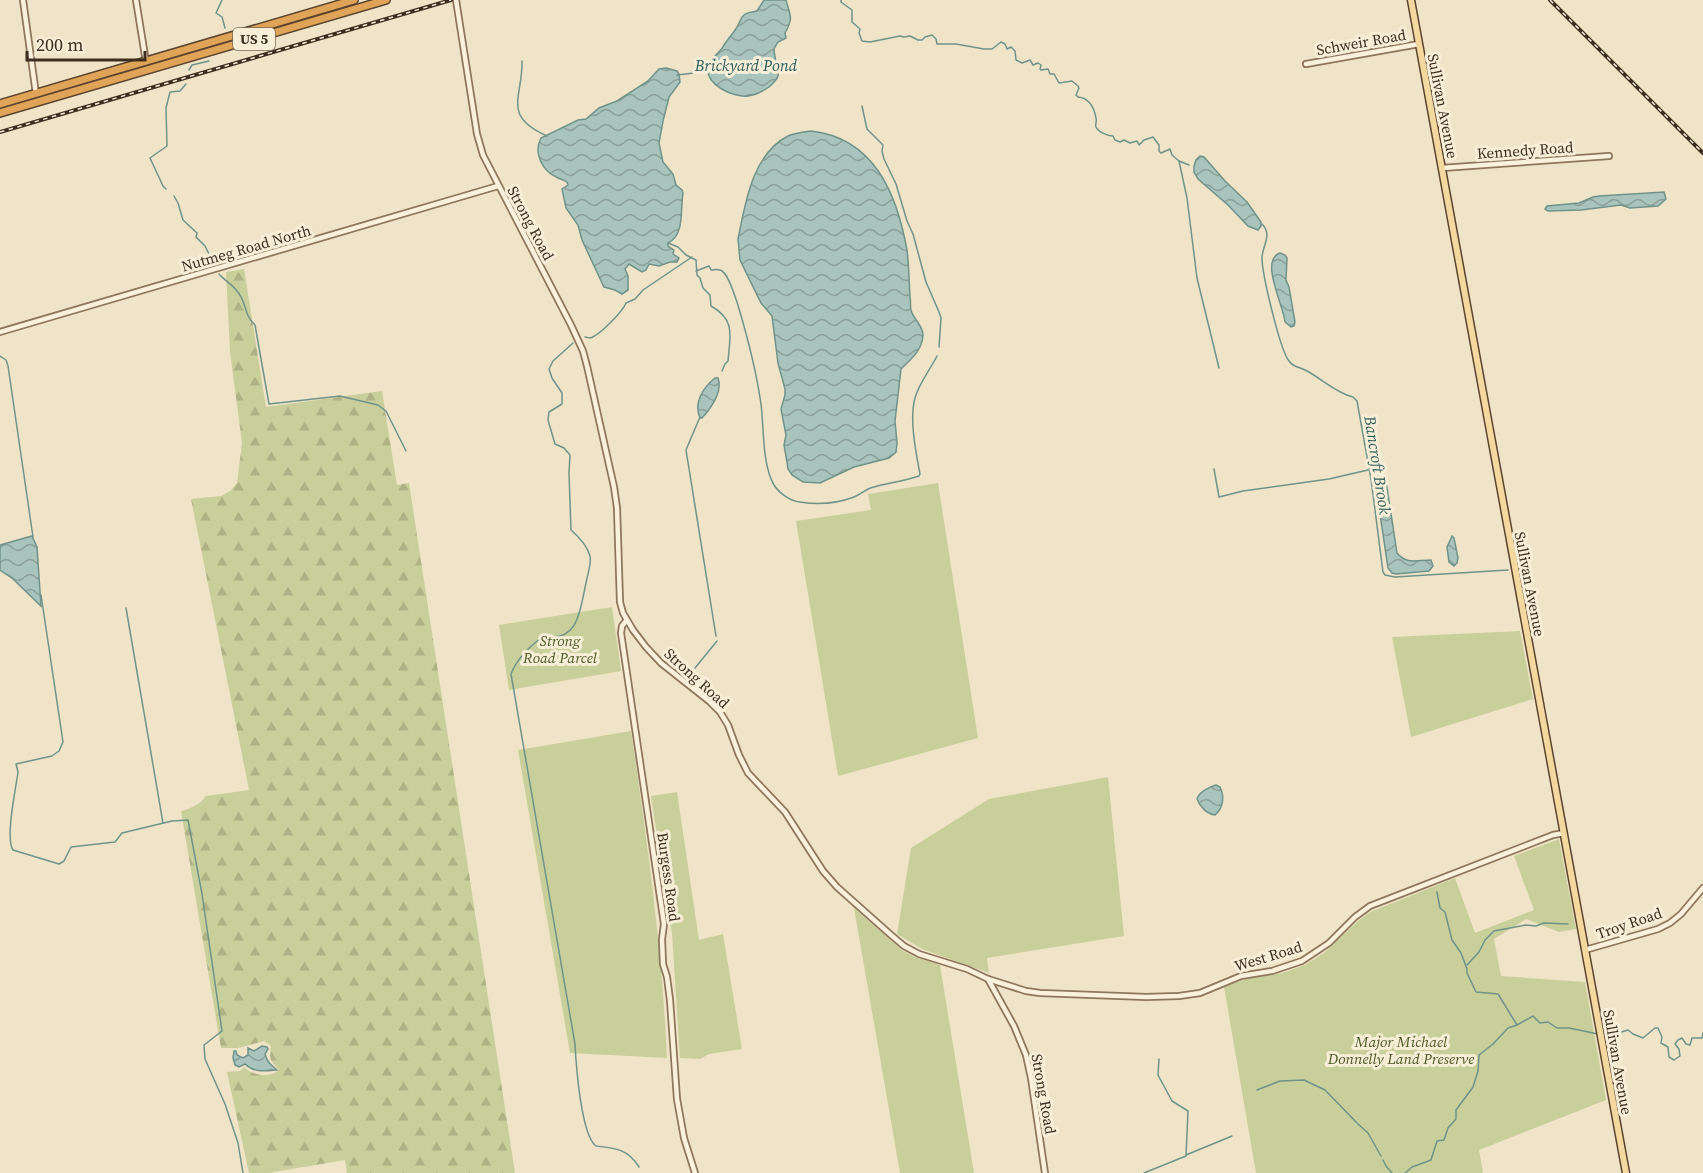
<svg xmlns="http://www.w3.org/2000/svg" width="1703" height="1173" font-family="'Source Serif 4',serif">
<defs>
<pattern id="forest-firs" width="22" height="20" patternUnits="userSpaceOnUse" patternTransform="scale(1.5)"><rect width="22" height="20" fill="#c9cf9b"/><path d="M5 1l3.5 6h-7zM16 11l3.5 6h-7z" fill="#aeb285"/></pattern>
<pattern id="water-waves" width="16" height="10" patternUnits="userSpaceOnUse" patternTransform="scale(1.5)"><rect width="16" height="10" fill="#a9c4bc"/><path d="M0 5q4-4 8 0t8 0" fill="none" stroke="#8ba098"/></pattern>
</defs>
<rect width="100%" height="100%" fill="#f0e4c8"/>
<path fill="url(#forest-firs)" d="M244 269 266 407 382 391 397 485 409 483 515 1173H347L345 1160 268 1173H249L227 1072 240 1071 244 1067C253 1076 270 1078 279 1070 270 1060 269 1060 271 1046L264 1041 238 1048H221L181 811C192 808 199 805 206 796L249 790 191 499 221 496 230 491 237 483 242 443 230 352 226 272Z"/>
<g fill="#c9cf9b">
<polygon points="938,483 978,738 838,776 796,521 871,510 868,494"/>
<polygon points="612,607 621,671 509,690 499,625"/>
<polygon points="1520,631 1533,699 1411,737 1392,637"/>
<path d="M631 731C647 840 662 948 667 1058L570 1053 518 750Z"/>
<polygon points="1108,777 1124,936 987,958 989,973 922,949 897,934 911,848 989,799"/>
<polygon points="677,792 699,940 723,934 742,1049 709,1054 700,1059 680,1058 672,934 651,796"/>
<polygon points="1559,839 1576,929 1559,932 1526,919 1494,939 1501,976 1585,982 1606,1100 1479,1150 1483,1173 1256,1173 1224,987 1246,979 1282,973 1305,965 1324,953 1358,921 1370,912 1455,878 1475,933 1534,910 1514,856"/>
<polygon points="854,908 903,951 915,957 940,965 974,1173 900,1173"/>
</g>
<g fill="url(#water-waves)" stroke="#6f938a" stroke-width="1.5">
<path d="M764 0H786C790 16 794 17 785 33L786 38 778 42 774 49C774 57 779 70 778 76 777 80 772 84 769 87 763 91 756 95 748 96 734 98 705 85 708 67 710 58 720 53 724 45 729 37 736 31 739 23 741 20 741 17 744 15 747 12 753 12 757 11Z"/>
<path d="M666 68 677 71 679 74 680 82 669 97 663 121 659 143 663 162 673 174 676 185 682 190 683 193C680 210 685 235 668 243V246L674 250 673 254 679 258 677 262H670L659 266 649 264 646 270 642 272 629 264 625 269 628 276V290L622 294 615 290 604 287 602 283 582 240 578 225 566 208 562 189 568 185 567 182C564 180 561 179 558 178 542 171 533 153 541 138L578 120 586 119 599 108 617 101 648 81 659 69Z"/>
<path d="M811 131C875 138 897 195 907 250 909 266 909 281 910 297 911 301 910 307 911 310 913 319 923 325 923 335 922 351 911 359 901 369L895 421 897 443 896 452 889 458 854 467 820 483 803 482 792 475 788 469 787 462 784 445 786 435 781 409 785 395V389L778 363 772 316 761 303 740 260 738 239C745 205 752 154 788 136 795 133 803 132 811 131Z"/>
<polygon points="1200,156 1204,157 1225,181 1247,202 1261,222 1261,226 1258,230 1248,226 1228,205 1198,179 1194,172 1194,166 1196,160"/>
<polygon points="1664,192 1666,199 1658,206 1630,208 1621,205 1581,210 1548,211 1545,209 1547,206 1579,203 1593,197 1599,196"/>
<path d="M1280 253 1285 255 1287 258 1286 280 1289 287 1295 322 1294 326 1291 327 1285 322C1284 306 1259 260 1280 253Z"/>
<path d="M715 378H718C723 392 711 408 702 418H700C693 402 704 387 715 378Z"/>
<path d="M1379 476 1386 481 1397 553C1407 565 1417 560 1431 560L1433 566 1429 571 1396 574 1392 573 1388 568 1375 480V477Z"/>
<polygon points="32,536 37,547 41,606 13,579 0,570 0,545"/>
<polygon points="1452,536 1454,538 1458,558 1457,563 1454,566 1449,562 1447,547"/>
<path d="M1216 785 1220 787C1225 797 1223 808 1215 815 1207 814 1200 807 1197 799 1199 792 1209 787 1216 785Z"/>
<path d="M262 1046 267 1047 268 1049 265 1054C267 1062 271 1065 277 1070 265 1071 254 1073 245 1064L239 1067 235 1065 233 1058 234 1051H236L237 1055 243 1058 248 1055V1048L254 1051Z"/>
</g>
<g fill="none" stroke-linecap="round" stroke-linejoin="round">
<g stroke="#6f938a" stroke-width="1.5">
<polyline points="222,0 216,13 222,17 225,28"/>
<path d="M841 0V2L852 10V22L860 29 859 33 862 41 870 42 900 36 904 37 910 36 918 40H922L925 37 932 35 936 39 937 44H956L984 49H992L1001 42 1005 44 1007 49 1011 47 1015 51 1016 60 1022 63 1030 60 1033 65 1038 63 1041 65 1040 69 1041 70 1048 69 1050 74H1054L1059 83 1072 81 1078 86 1079 88 1076 95 1078 97C1089 98 1094 107 1096 118 1097 121 1095 124 1096 127 1098 132 1108 136 1113 136L1115 140 1120 142 1124 140 1130 143 1137 141 1139 145 1144 140 1153 137 1159 145V151L1161 153 1170 149 1172 155 1179 161 1189 165"/>
<path d="M522 61C523 98 501 115 547 136"/>
<polyline points="189,70 192,65 209,61"/>
<polyline points="677,75 694,73"/>
<polyline points="862,106 867,129 883,145 882,151 884,159 896,184 907,221 913,234 926,282 939,312 941,318 939,347"/>
<polyline points="1179,161 1187,198 1197,278 1219,368"/>
<polyline points="166,189 163,186 150,158 167,146 166,108 170,92 180,91 186,84"/>
<polyline points="174,196 178,203 183,220 197,233 196,237 205,246 210,256"/>
<path d="M1262 224C1273 235 1262 246 1262 258 1262 274 1280 350 1289 361 1293 367 1299 367 1305 370 1321 378 1336 393 1353 397L1357 401 1371 479 1383 572 1385 575 1395 577 1508 570"/>
<path d="M668 243 678 247 686 255 696 260 697 275 700 278 703 288 710 295 711 306C736 320 730 336 728 361L725 364 722 371"/>
<path d="M696 271 709 266 711 270C714 270 717 269 720 270 728 272 734 294 737 302 747 335 756 369 761 404 764 427 762 465 774 485 779 493 790 501 800 502 818 505 838 503 854 497 862 494 867 488 874 487 889 483 904 481 919 476L920 474C916 453 909 419 915 398 919 383 930 370 937 356"/>
<path d="M219 274C224 280 232 284 237 291 247 302 243 314 255 325L269 404 340 396 378 405 386 411 406 451"/>
<path d="M585 337C587 337 589 338 590 338 599 336 623 311 626 303L635 299 643 290 692 257"/>
<path d="M573 343 553 361 549 369 552 378 562 393V404L549 412 548 420 555 444 564 448 570 455 569 473 571 530C579 537 587 545 590 556 592 563 587 576 586 583 580 609 579 643 544 636 531 645 517 659 511 674L575 1044C576 1064 581 1135 596 1146 615 1148 628 1149 639 1167"/>
<polyline points="0,356 6,360 8,366 33,537"/>
<polyline points="700,417 686,450 716,636"/>
<polyline points="1214,469 1219,497 1243,491 1329,479 1368,470"/>
<path d="M41 595 63 742 59 751 52 756 16 764 18 772C16 788 5 838 13 850L59 864 64 861 71 847 115 842 122 833 172 821 188 820 202 894 222 1031 204 1045 205 1059 225 1104 238 1143 243 1173"/>
<polyline points="126,608 163,823"/>
<polyline points="695,668 717,641"/>
<polyline points="1437,892 1440,908 1445,912 1452,940 1461,953 1467,969 1467,973 1476,992 1498,994 1517,1025"/>
<polyline points="1467,965 1479,952 1485,940 1494,931 1526,925 1536,926 1544,923 1568,924"/>
<polyline points="1602,1033 1610,1030 1618,1033 1628,1030 1633,1034 1643,1038 1655,1028 1658,1028 1662,1037 1661,1043 1668,1047 1669,1057 1674,1060 1680,1056 1679,1049 1675,1044 1678,1040 1682,1038 1686,1044 1690,1045 1692,1038 1702,1038 1703,1033"/>
<polyline points="1257,1090 1280,1081 1304,1080 1325,1090 1358,1124 1368,1133 1381,1156"/>
<polyline points="1186,1155 1232,1136"/>
<polyline points="1383,1160 1386,1166 1392,1173"/>
<polyline points="1144,1173 1186,1156 1188,1111 1172,1101 1158,1075 1159,1059"/>
<polyline points="1405,1173 1412,1167 1431,1160 1437,1141 1444,1140 1448,1128 1456,1119 1456,1110 1473,1087 1478,1071 1479,1055 1493,1044 1508,1028 1517,1025 1533,1016 1540,1023 1548,1022 1557,1028 1569,1028 1598,1034"/>
</g>
<defs>
<g id="minor">
<polyline points="23,0 36,94"/>
<polyline points="136,0 146,62"/>
<polyline points="456,0 477,134 483,155 571,325 583,351 587,366 614,487 617,508 620,602 623,613 633,630 646,647 661,663 709,701 720,712 728,725 739,755 748,773 785,812 823,871 837,887 891,935 904,946 919,954 967,969 988,979 1026,991 1040,993 1146,997 1179,996 1200,993 1241,976 1272,971 1302,961 1329,943 1355,917 1370,906 1553,835 1564,833"/>
<polyline points="1306,64 1419,44"/>
<polyline points="1442,168 1609,156"/>
<polyline points="0,332 498,186"/>
<polyline points="626,621 622,626 621,633 664,924 662,939 663,964 667,977 670,1000 677,1099 684,1138 695,1173"/>
<polyline points="1585,950 1658,929 1670,923 1681,914 1703,888"/>
<polyline points="988,979 1014,1026 1026,1055 1031,1078 1045,1173"/>
</g>
<polyline id="major" points="1411,0 1626,1173"/>
<g id="highway">
<polyline points="0,104 354,0"/>
<polyline points="0,113 386,0"/>
</g>
</defs>
<use href="#minor" stroke="#8d765c" stroke-width="8"/>
<use href="#major" stroke="#5b4430" stroke-width="9"/>
<use href="#highway" stroke="#5b4430" stroke-width="10"/>
<use href="#minor" stroke="#faf1dc" stroke-width="4.5"/>
<use href="#major" stroke="#f3d9a0" stroke-width="6"/>
<use href="#highway" stroke="#e0a458" stroke-width="7"/>
<defs>
<g id="rail">
<polyline points="1550,0 1703,153"/>
<polyline points="0,132 451,0"/>
</g>
</defs>
<use href="#rail" stroke="#3d2e20" stroke-width="4"/>
<use href="#rail" stroke="#f7eed8" stroke-width="1.5" stroke-dasharray="4.5" stroke-linecap="butt"/>
</g>
<g text-anchor="middle" dominant-baseline="central" stroke-width="6" stroke-linejoin="round" paint-order="stroke">
<rect fill="#f7eed8" stroke="#756857" stroke-width="1.5" x="233" y="28" width="42" height="22" rx="4.5"/>
<g font-size="14" font-weight="bold" fill="#3d2e20">
<text x="254" y="39">US 5</text>
</g>
<g font-size="15" fill="#3d2e20" stroke="#f7eed8">
<text transform="translate(1361 42) rotate(-10)">Schweir Road</text>
<text transform="translate(1443 106) rotate(79)">Sullivan Avenue</text>
<text transform="translate(1525 150) rotate(-4)">Kennedy Road</text>
<text transform="translate(531 223) rotate(62)">Strong Road</text>
<text transform="translate(246 248) rotate(-16)">Nutmeg Road North</text>
<text transform="translate(1530 584) rotate(79)">Sullivan Avenue</text>
<text transform="translate(697 678) rotate(42)">Strong Road</text>
<text transform="translate(669 877) rotate(82)">Burgess Road</text>
<text transform="translate(1629 923) rotate(-19)">Troy Road</text>
<text transform="translate(1268 956) rotate(-17)">West Road</text>
<text transform="translate(1618 1062) rotate(80)">Sullivan Avenue</text>
<text transform="translate(1044 1094) rotate(80)">Strong Road</text>
</g>
<g font-size="15" font-style="italic" fill="#4d5a26" stroke="#f7eed8">
<text x="560" y="640">Strong<tspan x="560" dy="17">Road Parcel</tspan></text>
<text x="1401" y="1041">Major Michael<tspan x="1401" dy="17">Donnelly Land Preserve</tspan></text>
</g>
<g font-size="16" font-style="italic" fill="#2f5d5a" stroke="#f7eed8">
<text x="746" y="65">Brickyard Pond</text>
<text transform="translate(1378 465) rotate(81)">Bancroft Brook</text>
</g>
</g>
<path d="M27 51v9h118v-9" fill="none" stroke="#3d2e20" stroke-width="3"/>
<text x="36" y="51" font-size="18" fill="#3d2e20" stroke="#f7eed8" stroke-width="4.5" paint-order="stroke">200 m</text>
</svg>
